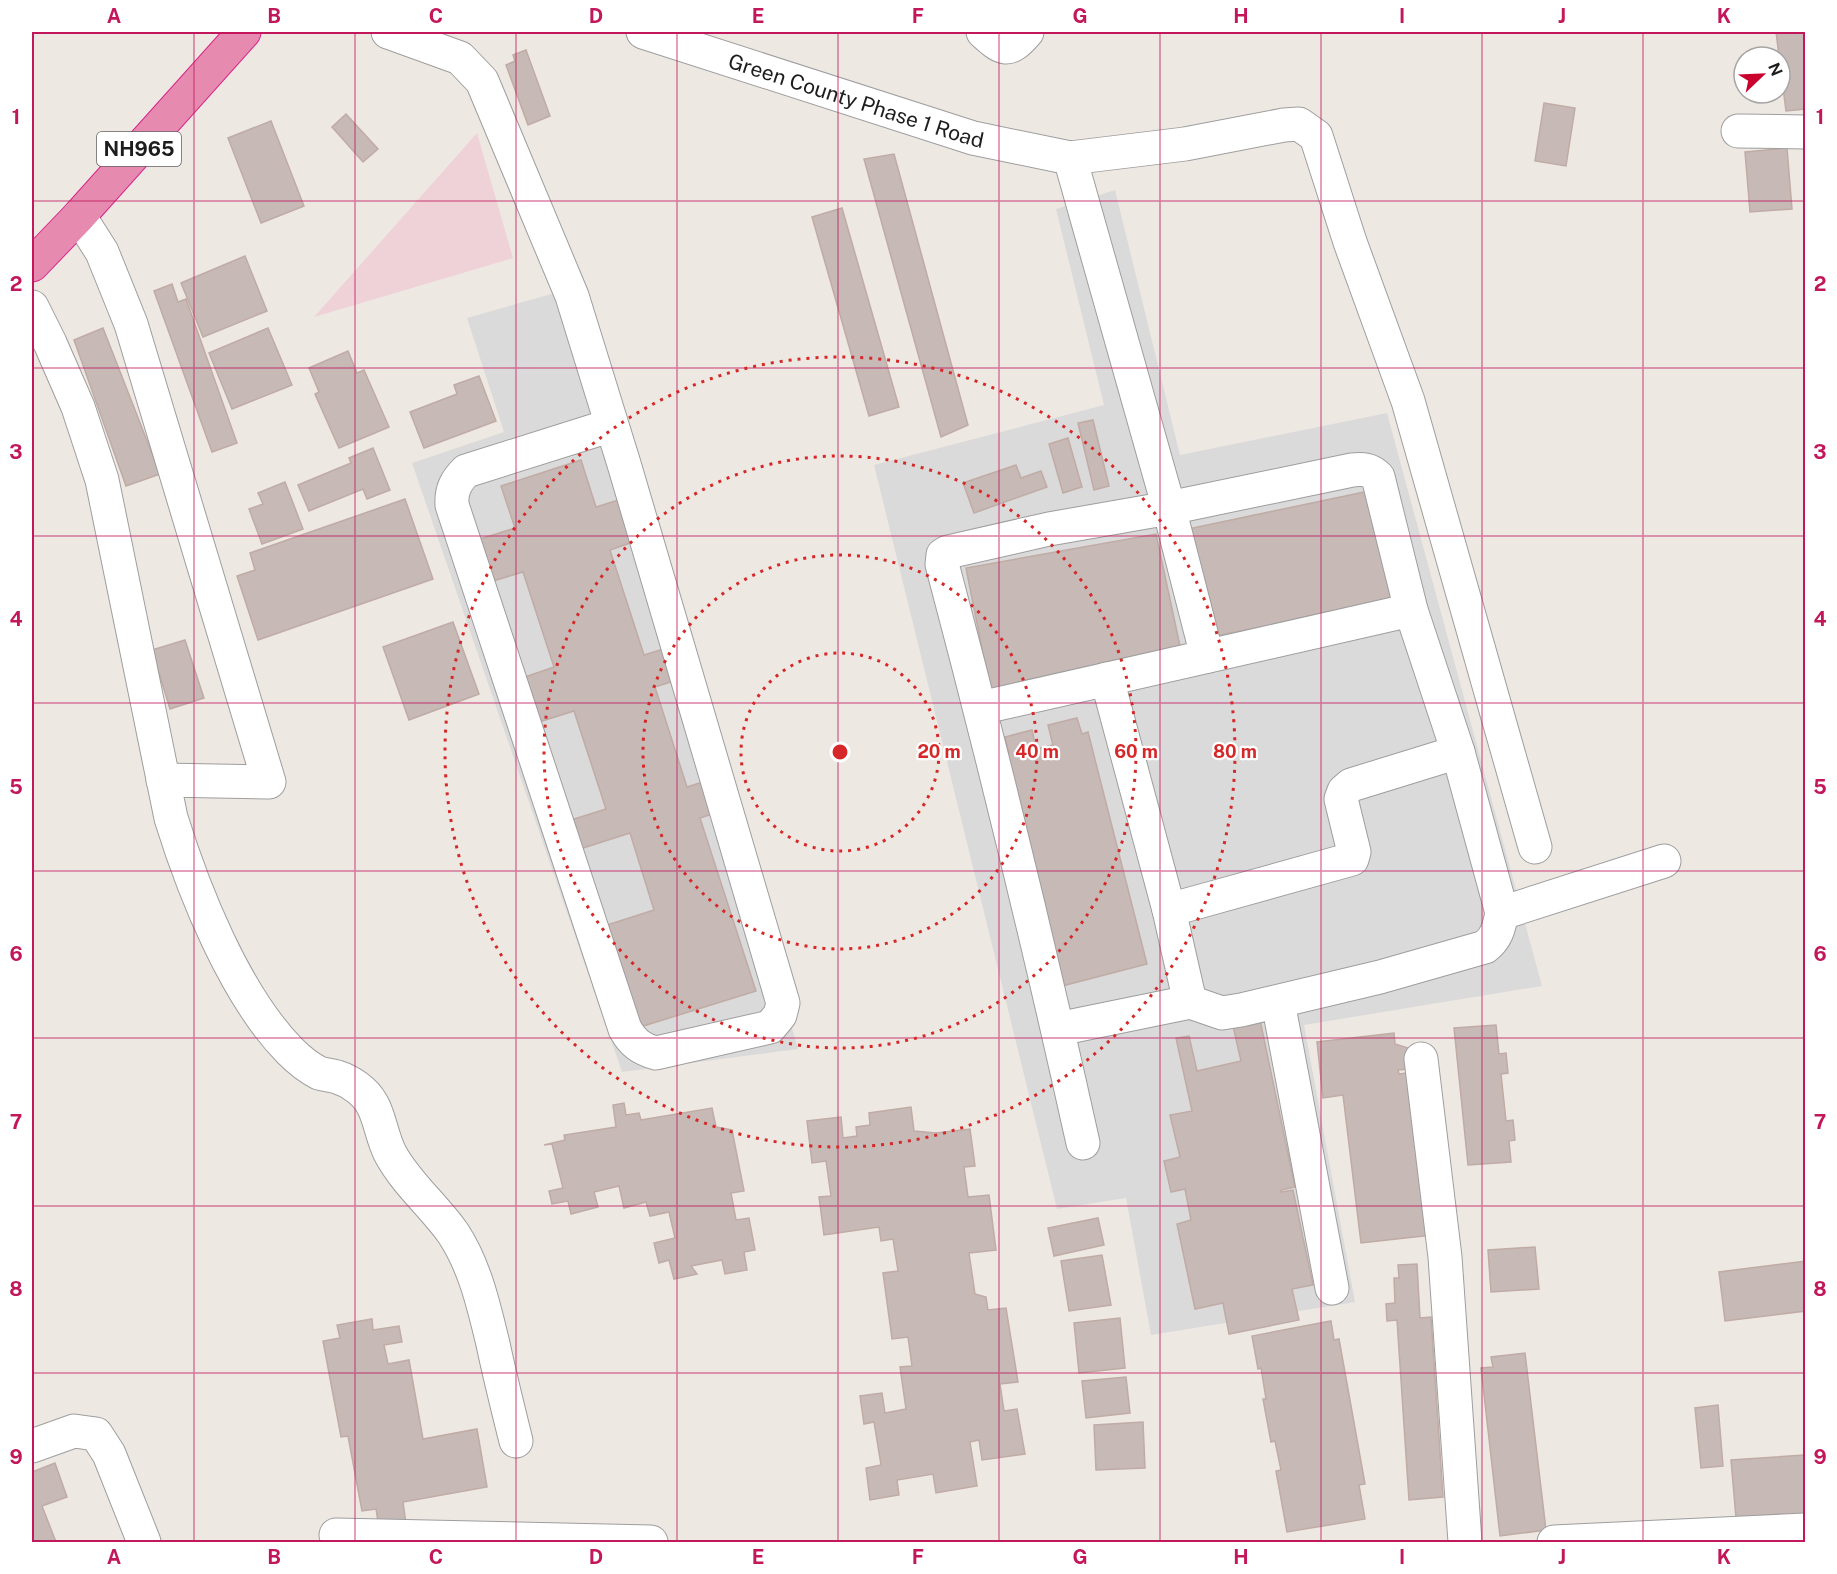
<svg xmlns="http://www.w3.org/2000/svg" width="1837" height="1574" font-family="'Public Sans',sans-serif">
<rect width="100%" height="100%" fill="#eee8e3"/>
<g fill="#dbdada">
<polygon points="1115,190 1180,455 1387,413 1542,986 1304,1025 1355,1302 1151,1335 1126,1198 1057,1209 874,465 1104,405 1056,209"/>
<polygon points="579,286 798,1049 622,1072 412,463 504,432 467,318"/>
</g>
<polygon fill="#efd2d7" points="477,133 513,258 314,317"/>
<g fill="#c6b9b6" stroke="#c0aba5" stroke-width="1.5">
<polygon points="1776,32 1806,32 1806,109 1786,111"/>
<polygon points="526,50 550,116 528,125 506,65 515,61 513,55"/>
<polygon points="1544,103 1575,108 1566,166 1535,161"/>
<polygon points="346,114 378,149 363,162 332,127"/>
<polygon points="271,121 304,206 261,223 228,138"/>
<polygon points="1787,148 1792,209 1750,212 1745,152"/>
<polygon points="894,154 968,425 941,437 864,159"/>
<polygon points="842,208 899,407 869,416 812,217"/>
<polygon points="245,256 267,311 203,337 181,283"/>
<polygon points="172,284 178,302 186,299 237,443 212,452 154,291"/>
<polygon points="103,328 160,474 126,486 74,340"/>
<polygon points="268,328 292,385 232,409 209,353"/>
<polygon points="348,351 357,373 364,370 389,427 339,448 315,394 319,392 309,368"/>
<polygon points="479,376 496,421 424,448 410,412 457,394 454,385"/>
<polygon points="1093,420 1109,486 1094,490 1078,423"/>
<polygon points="1068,438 1082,487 1063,493 1049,444"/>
<polygon points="373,448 390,490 367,499 363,489 309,511 298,485 351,463 349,458"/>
<polygon points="581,460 596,507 625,498 639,540 610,550 644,655 673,646 683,678 655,687 687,787 715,778 725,810 700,818 756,991 637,1028 604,926 654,910 630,833 580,849 571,820 606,809 574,711 539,722 525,677 554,667 523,572 493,581 480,539 515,528 501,486"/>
<polygon points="1016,465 1021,478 1041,471 1047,487 974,513 963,483"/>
<polygon points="285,482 303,529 262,544 249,509 263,504 258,493"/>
<polygon points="1393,486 1419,596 1215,636 1188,529"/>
<polygon points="405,499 433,579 258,640 237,576 255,570 250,553"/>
<polygon points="1156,534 1180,646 990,689 966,568"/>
<polygon points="453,622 479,694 409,720 383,647"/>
<polygon points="185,640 204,698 170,709 152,650"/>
<polygon points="1077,718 1082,734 1088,732 1147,964 1062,986 1003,754 1009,753 1005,737 1032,730 1036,749 1053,745 1048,725"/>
<polygon points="1260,1020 1295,1187 1281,1190 1281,1192 1293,1190 1313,1285 1292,1289 1299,1320 1229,1334 1223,1303 1195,1309 1177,1224 1191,1220 1185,1189 1171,1192 1164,1161 1180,1157 1170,1115 1192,1111 1176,1038 1189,1036 1197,1071 1241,1061 1233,1026"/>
<polygon points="1496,1025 1499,1054 1506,1053 1508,1073 1501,1074 1506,1121 1513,1120 1515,1140 1509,1141 1511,1162 1468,1165 1454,1028"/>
<polygon points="1394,1033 1395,1044 1408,1048 1410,1069 1398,1070 1399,1074 1413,1072 1432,1235 1361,1243 1343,1095 1323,1098 1317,1042"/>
<polygon points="624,1103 626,1115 639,1113 641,1120 712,1108 716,1127 732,1130 744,1191 731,1193 736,1220 749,1218 755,1250 744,1252 747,1270 725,1274 722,1260 691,1266 697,1274 674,1279 669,1260 659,1263 654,1243 675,1238 669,1212 650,1216 646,1202 624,1208 619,1186 594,1192 598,1207 571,1214 568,1201 552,1204 549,1191 563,1188 552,1144 544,1145 565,1140 564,1135 616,1127 613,1105"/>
<polygon points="911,1107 914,1131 936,1133 970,1129 975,1166 964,1167 968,1197 989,1195 996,1250 969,1253 975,1294 986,1297 988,1310 1006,1308 1018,1382 1000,1384 1004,1411 1017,1409 1025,1454 982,1460 979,1440 970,1442 977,1486 936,1493 933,1474 897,1480 899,1495 870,1500 866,1468 881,1465 874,1422 864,1424 860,1396 882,1393 885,1413 906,1409 900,1367 912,1366 908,1337 892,1339 883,1273 898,1271 893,1239 881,1241 879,1227 824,1235 819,1197 831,1196 826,1161 812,1163 807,1121 841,1117 843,1138 857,1136 856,1127 870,1125 869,1113"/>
<polygon points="1098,1218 1104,1245 1054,1256 1048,1228"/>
<polygon points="1535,1247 1539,1289 1491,1292 1488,1250"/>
<polygon points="1102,1255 1111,1305 1069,1311 1061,1261"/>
<polygon points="1806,1261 1806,1311 1725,1321 1719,1272"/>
<polygon points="1417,1264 1420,1318 1431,1317 1443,1497 1409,1500 1397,1320 1387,1321 1386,1304 1395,1303 1394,1278 1399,1278 1398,1265"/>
<polygon points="1120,1318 1125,1368 1079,1373 1074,1323"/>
<polygon points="372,1319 373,1330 399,1326 402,1342 384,1345 388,1364 409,1360 423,1439 477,1429 487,1487 403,1502 406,1524 379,1528 376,1509 362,1511 348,1436 341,1437 323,1341 340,1338 337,1325"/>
<polygon points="1331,1321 1334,1340 1339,1339 1365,1484 1359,1485 1365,1519 1287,1532 1276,1471 1281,1470 1275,1441 1271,1442 1263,1399 1266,1399 1261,1368 1258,1369 1252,1336"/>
<polygon points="1525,1353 1546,1530 1500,1536 1481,1368 1493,1367 1491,1357"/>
<polygon points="1126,1377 1130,1413 1086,1418 1082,1381"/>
<polygon points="1718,1405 1723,1466 1701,1468 1695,1408"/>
<polygon points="1143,1422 1145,1468 1096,1470 1094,1425"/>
<polygon points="1804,1455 1806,1522 1782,1524 1781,1514 1736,1518 1731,1460"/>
<polygon points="55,1463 67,1497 42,1506 56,1542 32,1542 32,1472"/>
</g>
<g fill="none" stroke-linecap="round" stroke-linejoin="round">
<defs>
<g id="minor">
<path d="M388 32 460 58 482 81 572 296 624 464 783 1003 780 1015 770 1027 656 1053C641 1049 633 1043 625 1029L452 505C451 490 456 481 466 471L612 425"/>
<path id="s1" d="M643 32 973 138 1070 158 1185 144 1284 125 1299 124 1316 136 1350 242 1408 401 1535 847"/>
<path d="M983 32C1003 50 1008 54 1027 32"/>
<polyline points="1738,131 1806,132"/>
<path d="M1070 158 1169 508 1352 470C1363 469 1370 469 1378 477L1411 610 1458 752 1502 913C1499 927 1497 938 1485 947L1380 977 1241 1010 1222 1013 1190 1002 1169 910 1107 679"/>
<polyline points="79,216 102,252 131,324 269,782 163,780"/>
<path d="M32 307 50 343 78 407 102 480 171 818C194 892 235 995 290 1051 298 1059 309 1068 319 1073 325 1075 331 1075 337 1077 350 1081 365 1091 372 1104 380 1117 382 1139 391 1155 407 1184 434 1206 453 1233 475 1266 484 1307 493 1344 500 1377 508 1409 516 1441"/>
<polyline points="980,708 1411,610"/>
<polyline points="1169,910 1352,859 1354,852 1341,799 1344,791 1351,785 1458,752"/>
<polyline points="1502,913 1664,861"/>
<polyline points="1278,1002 1332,1288"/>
<polyline points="1058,1029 1190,1002"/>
<polyline points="1421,1059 1445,1257 1465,1542"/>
<path d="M1083 1143C1040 949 993 756 942 564L943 555 948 552 1049 529 1169 508 1207 656"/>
<polyline points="32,1446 74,1431 96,1434 109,1454 144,1542"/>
<polyline points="336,1535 651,1542"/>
<polyline points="1554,1542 1806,1530"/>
</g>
<polyline id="highway" points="32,265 79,216 244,32"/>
</defs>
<use href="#minor" stroke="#9e9e9e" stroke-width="35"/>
<use href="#highway" stroke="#d8248a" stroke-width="35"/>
<use href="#minor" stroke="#fff" stroke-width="33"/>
<use href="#highway" stroke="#e68aaf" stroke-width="33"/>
</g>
<path fill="none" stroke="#c2185b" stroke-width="1.5" stroke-opacity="0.55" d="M194 32V1542M355 32V1542M516 32V1542M677 32V1542M838 32V1542M999 32V1542M1160 32V1542M1321 32V1542M1482 32V1542M1643 32V1542M32 201H1806M32 368H1806M32 536H1806M32 703H1806M32 871H1806M32 1038H1806M32 1206H1806M32 1373H1806"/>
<g fill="none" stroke="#d62828" stroke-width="3" stroke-dasharray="3 6">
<circle cx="840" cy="752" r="99"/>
<circle cx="840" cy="752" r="197"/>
<circle cx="840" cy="752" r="296"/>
<circle cx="840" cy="752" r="395"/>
</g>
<g text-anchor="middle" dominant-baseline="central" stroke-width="4.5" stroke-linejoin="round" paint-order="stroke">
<rect fill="#fff" stroke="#616161" stroke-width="1.5" x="97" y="132" width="84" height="34" rx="4.5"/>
<g font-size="20" font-weight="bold" fill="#1d1d1d">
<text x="139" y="149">NH965</text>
</g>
<g font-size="21" fill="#1d1d1d" stroke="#fff">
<text stroke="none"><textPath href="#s1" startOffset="224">Green County Phase 1 Road</textPath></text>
</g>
</g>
<circle cx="840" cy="752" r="9" fill="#d62828" stroke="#fff" stroke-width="3"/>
<g font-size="18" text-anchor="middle" font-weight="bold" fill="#d62828" stroke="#fff" stroke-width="4.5" stroke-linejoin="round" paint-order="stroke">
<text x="939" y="758">20 m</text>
<text x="1037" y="758">40 m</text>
<text x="1136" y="758">60 m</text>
<text x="1235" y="758">80 m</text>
</g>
<rect width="1837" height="1574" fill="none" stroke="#ffffff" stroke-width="66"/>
<g transform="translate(1762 75) rotate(67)"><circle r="28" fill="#ffffff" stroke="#a5a5a5" stroke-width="1.5"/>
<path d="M0-4.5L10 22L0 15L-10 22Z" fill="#ca002d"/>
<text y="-9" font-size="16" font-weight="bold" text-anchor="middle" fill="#1d1d1d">N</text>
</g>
<rect x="33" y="33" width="1771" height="1508" fill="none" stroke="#c2185b" stroke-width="2"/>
<g font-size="20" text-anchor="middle" font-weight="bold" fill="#c2185b">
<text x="114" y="23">A</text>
<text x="274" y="23">B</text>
<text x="436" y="23">C</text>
<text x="596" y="23">D</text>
<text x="758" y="23">E</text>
<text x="918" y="23">F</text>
<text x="1080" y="23">G</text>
<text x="1241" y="23">H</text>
<text x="1402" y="23">I</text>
<text x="1562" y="23">J</text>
<text x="1724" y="23">K</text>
<text x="16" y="124">1</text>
<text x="1820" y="124">1</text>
<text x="16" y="291">2</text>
<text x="1820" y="291">2</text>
<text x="16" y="459">3</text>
<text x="1820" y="459">3</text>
<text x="16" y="626">4</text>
<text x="1820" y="626">4</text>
<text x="16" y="794">5</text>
<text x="1820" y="794">5</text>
<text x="16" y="961">6</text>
<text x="1820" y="961">6</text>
<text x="16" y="1129">7</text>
<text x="1820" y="1129">7</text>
<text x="16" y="1296">8</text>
<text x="1820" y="1296">8</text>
<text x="16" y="1464">9</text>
<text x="1820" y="1464">9</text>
<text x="114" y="1564">A</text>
<text x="274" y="1564">B</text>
<text x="436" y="1564">C</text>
<text x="596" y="1564">D</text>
<text x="758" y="1564">E</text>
<text x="918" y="1564">F</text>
<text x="1080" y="1564">G</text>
<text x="1241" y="1564">H</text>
<text x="1402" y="1564">I</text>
<text x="1562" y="1564">J</text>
<text x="1724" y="1564">K</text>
</g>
</svg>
